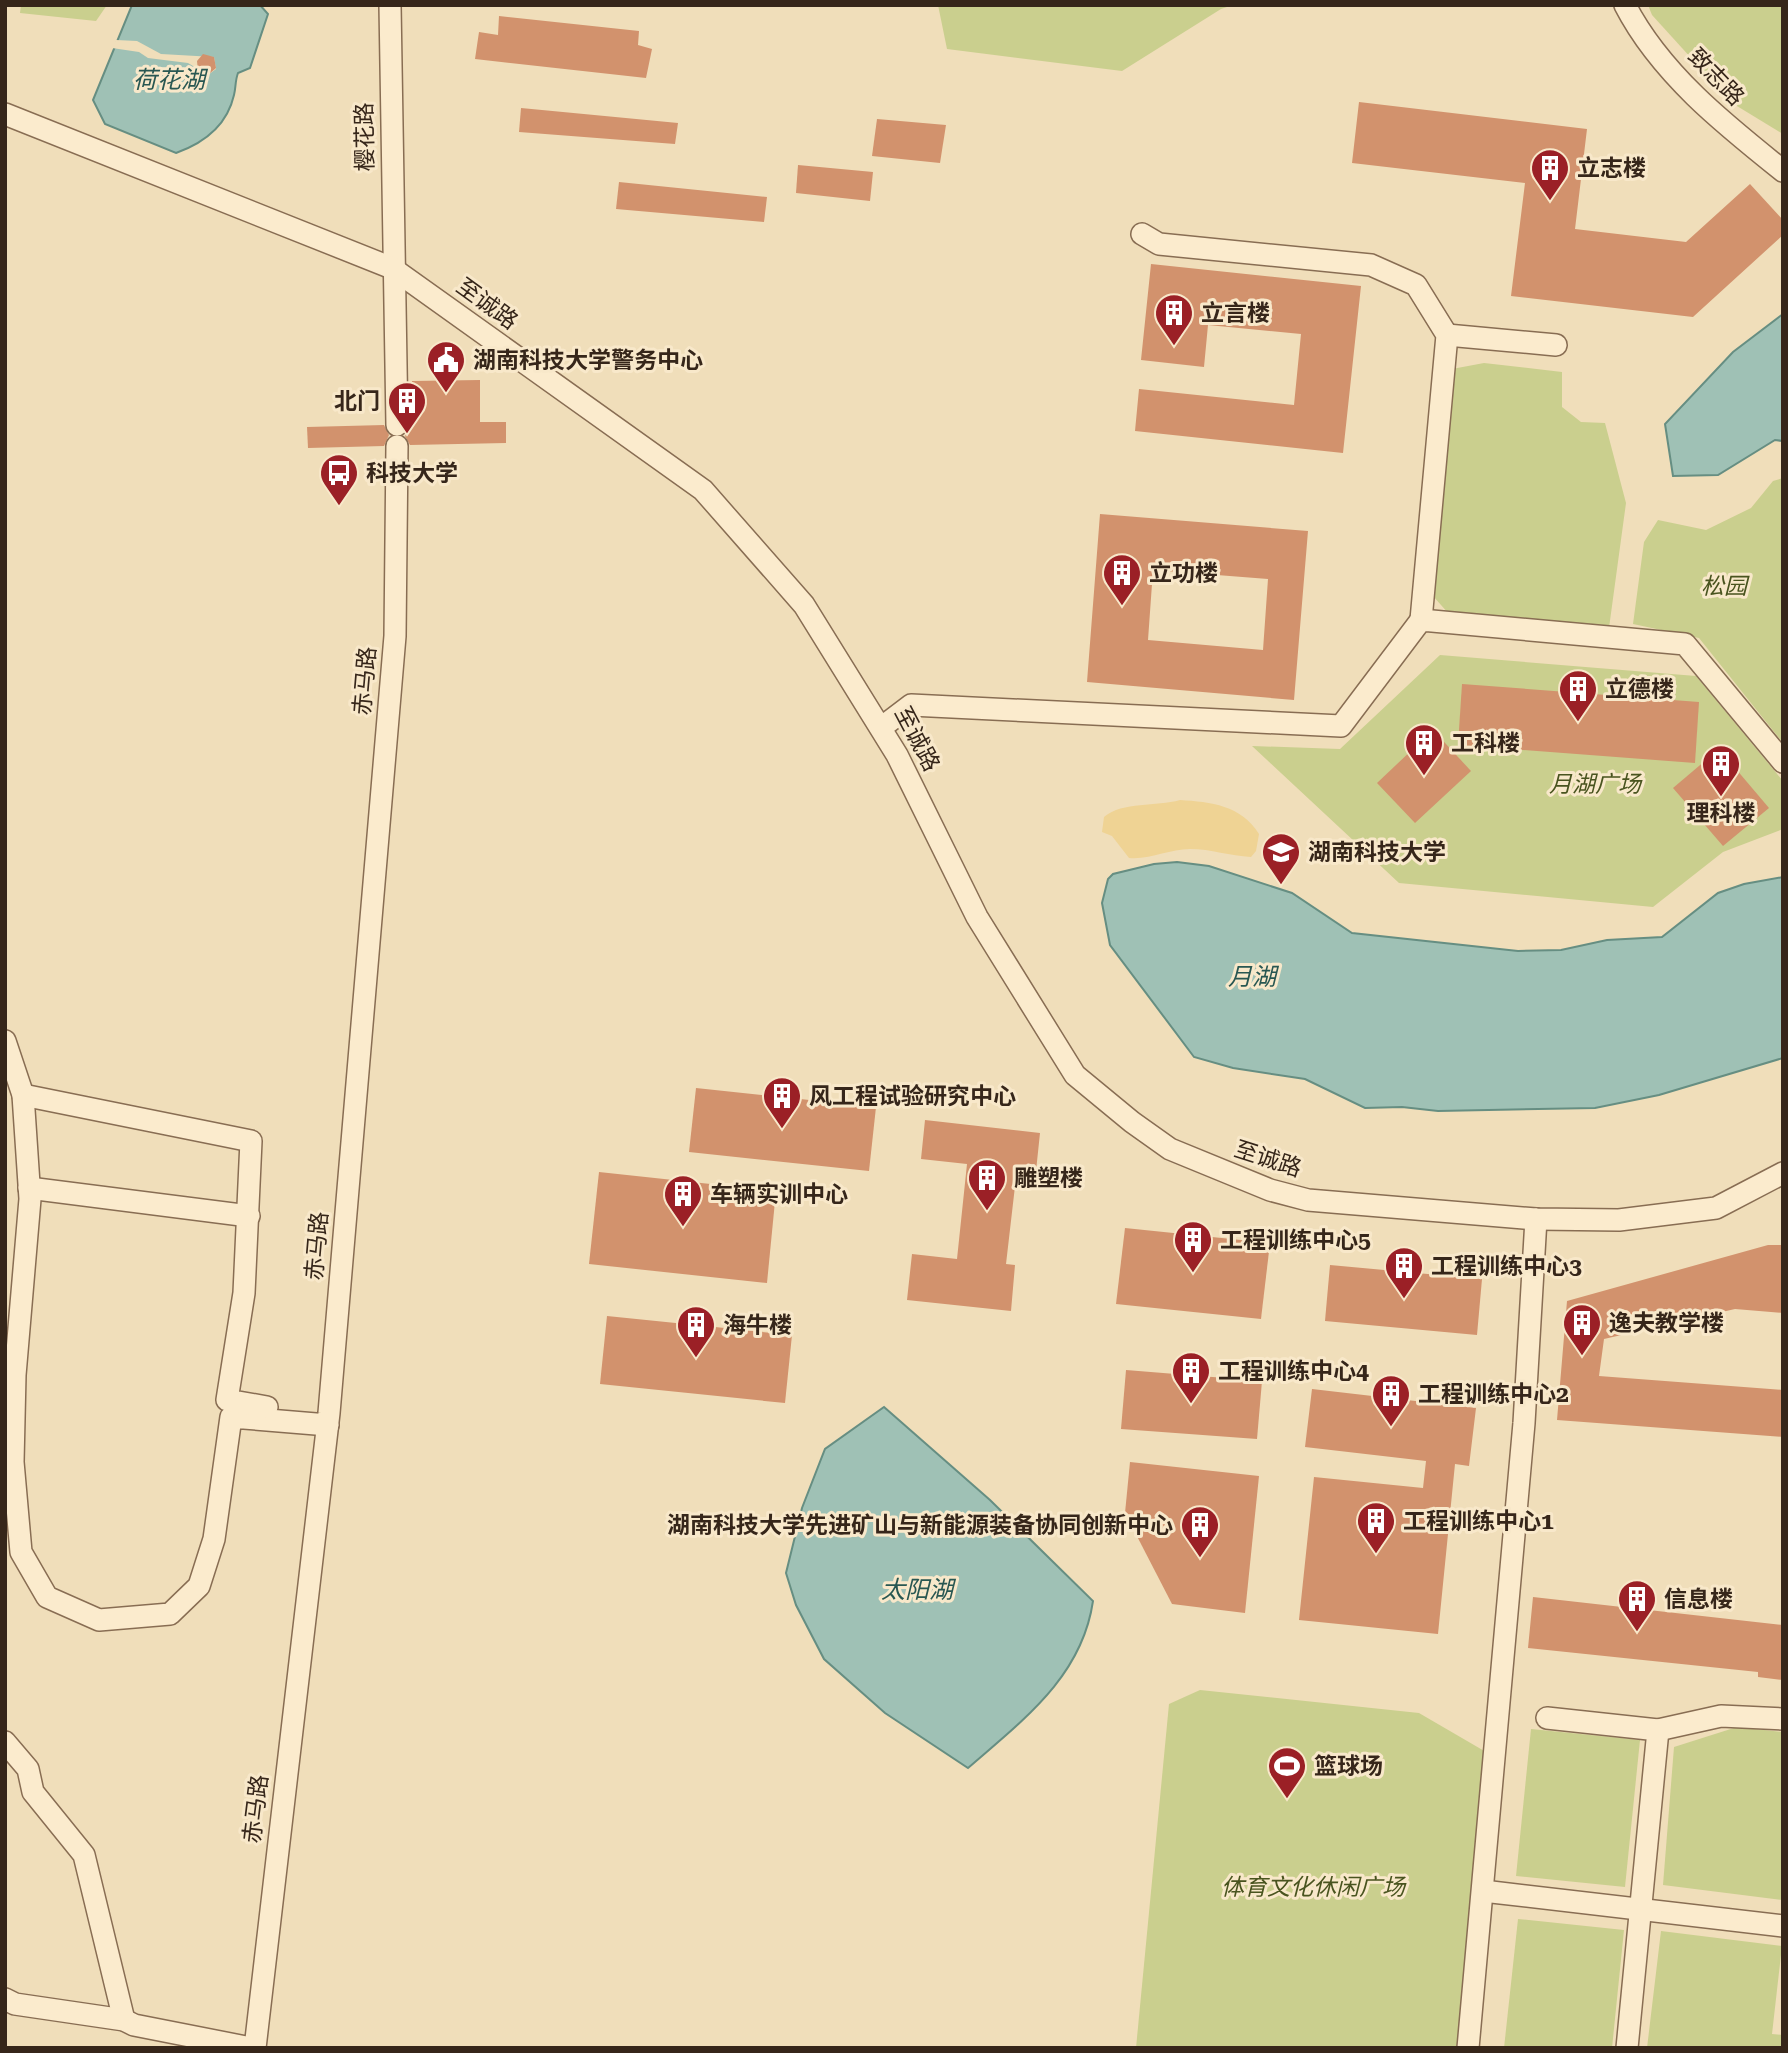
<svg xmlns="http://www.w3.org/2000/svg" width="1788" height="2053" font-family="'Roboto Serif','Noto Sans SC',serif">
<rect width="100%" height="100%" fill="#f0deba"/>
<g fill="#cacf8e">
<polygon points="21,5 107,5 96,21 20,13"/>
<polygon points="938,5 1233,5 1221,9 1122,71 947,49"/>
<polygon points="1648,5 1783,5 1783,134 1732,103 1652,15"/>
<polygon points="1484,363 1562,372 1562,407 1581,422 1605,423 1626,503 1609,628 1449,614 1433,596 1452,369"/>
<polygon points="1783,478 1783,743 1699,638 1633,624 1644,542 1658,520 1706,530 1751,508 1773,481"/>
<polygon points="1440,655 1696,676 1783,781 1783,829 1723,852 1653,907 1399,883 1252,746 1340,749"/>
<polygon points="1200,1690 1419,1713 1486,1752 1458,2048 1136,2048 1169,1704"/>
<polygon points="1737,1727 1783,1732 1783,1900 1663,1885 1674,1747"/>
<polygon points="1531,1729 1640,1740 1625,1887 1516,1876"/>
<polygon points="1518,1919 1624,1930 1612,2048 1504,2048"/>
<polygon points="1661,1931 1782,1946 1772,2034 1783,2035 1783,2048 1647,2048"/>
</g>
<path fill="#efd394" d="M1180 800C1211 802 1241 805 1259 834L1256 851 1251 857C1230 856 1211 849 1190 849 1169 849 1150 860 1129 858L1112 836 1102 832 1104 817C1123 801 1156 807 1180 800Z"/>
<g fill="#9fc1b5" stroke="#668e82" stroke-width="2">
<path d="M132 5H260L268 14 250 68 238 73C235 81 236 87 234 95 227 126 204 143 176 153L105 124 93 100Z"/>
<polygon points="1783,314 1783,441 1775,440 1718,475 1673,476 1665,424 1733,352"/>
<polygon points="1177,862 1209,866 1292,893 1352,933 1518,951 1561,950 1607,940 1662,937 1718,893 1744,884 1783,877 1783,1058 1659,1095 1595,1108 1438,1111 1402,1107 1365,1108 1305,1079 1233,1068 1194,1057 1110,945 1102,903 1108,879 1113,874 1154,864"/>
<path d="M884 1407 990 1500 1093 1601C1082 1677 1023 1720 968 1768L885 1713 824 1659 796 1605 786 1573 802 1508 825 1449Z"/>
</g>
<polygon fill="#f0deba" points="116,40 137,41 161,54 214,57 216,69 208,75 188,63 148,58 139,52 112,48"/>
<g fill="#d2926d" fill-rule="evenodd">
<polygon points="499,16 639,31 638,45 652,49 646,78 475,59 479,32 498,35"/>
<polygon points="203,54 214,57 216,68 208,75 198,71 197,61"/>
<polygon points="1359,102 1587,129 1575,229 1686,242 1750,184 1783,220 1783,235 1693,317 1511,296 1525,183 1352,163"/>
<polygon points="521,108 678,123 675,144 519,132"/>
<polygon points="877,119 946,125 940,163 872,156"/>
<polygon points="798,165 873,172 870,201 796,193"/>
<polygon points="619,182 767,197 764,222 616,209"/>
<polygon points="1151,264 1361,286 1343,453 1135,431 1139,389 1294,405 1301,334 1208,325 1204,367 1141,360"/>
<polygon points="480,380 480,422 506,422 506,443 410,445 405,436 413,424 412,381"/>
<polygon points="384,425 389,435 384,446 308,448 307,427"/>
<path d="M1100 514 1308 531 1294 700 1087 682ZM1153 570 1268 579 1263 650 1148 640Z"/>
<polygon points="1462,684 1699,702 1695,763 1458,745"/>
<polygon points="1433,730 1471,771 1415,823 1377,783"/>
<polygon points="1719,749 1769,808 1723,846 1673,788"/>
<polygon points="696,1088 876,1107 869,1171 689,1152"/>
<polygon points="925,1120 1040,1133 1036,1171 1017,1169 1006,1264 1015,1265 1011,1311 907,1300 912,1254 957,1259 967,1164 921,1159"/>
<polygon points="599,1172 776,1191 767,1283 589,1264"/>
<polygon points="1125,1228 1270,1243 1261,1319 1116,1304"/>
<polygon points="1768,1245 1783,1245 1783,1313 1735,1309 1604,1339 1599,1376 1783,1390 1783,1437 1557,1420 1567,1301"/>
<polygon points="1330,1265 1482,1279 1477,1335 1325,1321"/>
<polygon points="607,1316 792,1335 785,1403 600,1384"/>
<polygon points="1126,1370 1262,1381 1257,1439 1121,1429"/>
<polygon points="1312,1389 1476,1408 1469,1466 1455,1464 1438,1634 1299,1620 1314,1477 1423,1488 1426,1461 1305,1447"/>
<polygon points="1130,1462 1259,1476 1245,1613 1172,1604 1125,1513"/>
<polygon points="1533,1597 1783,1625 1783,1680 1758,1677 1758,1672 1528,1648"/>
</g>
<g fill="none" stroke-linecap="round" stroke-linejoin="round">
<defs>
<g id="street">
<polyline points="390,5 397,425"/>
<path d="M1625 5C1660 73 1724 124 1783 171"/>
<polyline points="5,114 392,268 703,490 804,605 897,755 977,917 1075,1075 1132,1122 1170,1149 1270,1190 1308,1200 1536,1219 1619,1220 1716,1208 1783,1173"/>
<polyline points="1142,234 1159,244 1371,265 1416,285 1447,335 1421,620"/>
<polyline points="1447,335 1556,345"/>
<polyline points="882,727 911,705 1341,726 1421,620 1685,644 1783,762"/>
<polyline points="5,1041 23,1095 30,1199 15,1375 13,1462 21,1552 47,1597 99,1620 170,1614 199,1586 214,1539 231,1417 328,1425"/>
<polyline points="23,1095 251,1141 244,1293 227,1400 267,1407"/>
<polyline points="29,1188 249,1216"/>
<polyline points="1547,1718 1658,1730 1627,2048"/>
<polyline points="1658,1730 1721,1716 1783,1719"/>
<polyline points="5,1742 28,1769 33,1792 84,1855 124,2020"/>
<polyline points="1483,1891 1783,1926"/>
<polyline points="5,1999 15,2004 124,2020 134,2025 251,2048"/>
<polyline points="255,2048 329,1413 395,636 397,446"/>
<polyline points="1468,2048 1524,1423 1536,1219"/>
</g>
</defs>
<use href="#street" stroke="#886d53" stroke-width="24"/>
<use href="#street" stroke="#fbebcd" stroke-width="21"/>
</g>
<defs>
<symbol id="building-pin" viewBox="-11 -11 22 30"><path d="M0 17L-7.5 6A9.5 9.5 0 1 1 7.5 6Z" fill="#9b2026" stroke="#f8e8ca"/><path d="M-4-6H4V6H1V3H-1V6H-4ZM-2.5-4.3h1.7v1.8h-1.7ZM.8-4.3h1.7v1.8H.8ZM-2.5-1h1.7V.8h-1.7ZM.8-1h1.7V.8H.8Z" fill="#fff"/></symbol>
<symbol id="civic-pin" viewBox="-11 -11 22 30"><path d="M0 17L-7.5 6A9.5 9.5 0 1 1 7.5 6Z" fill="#9b2026" stroke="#f8e8ca"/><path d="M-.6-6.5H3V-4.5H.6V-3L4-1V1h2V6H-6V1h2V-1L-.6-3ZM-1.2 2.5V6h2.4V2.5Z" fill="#fff"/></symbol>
<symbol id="bus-pin" viewBox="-11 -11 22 30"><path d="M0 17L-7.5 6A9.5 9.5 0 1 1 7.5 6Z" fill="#9b2026" stroke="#f8e8ca"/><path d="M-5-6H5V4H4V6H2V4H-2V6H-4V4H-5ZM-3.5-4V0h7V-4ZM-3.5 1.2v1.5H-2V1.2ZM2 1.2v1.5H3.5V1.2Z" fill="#fff"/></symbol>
<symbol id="university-pin" viewBox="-11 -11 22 30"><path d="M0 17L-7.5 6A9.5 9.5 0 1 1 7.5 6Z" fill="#9b2026" stroke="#f8e8ca"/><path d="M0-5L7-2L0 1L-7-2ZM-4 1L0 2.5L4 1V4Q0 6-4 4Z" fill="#fff"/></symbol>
<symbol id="stadium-pin" viewBox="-11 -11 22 30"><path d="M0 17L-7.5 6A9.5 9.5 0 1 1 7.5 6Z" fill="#9b2026" stroke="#f8e8ca"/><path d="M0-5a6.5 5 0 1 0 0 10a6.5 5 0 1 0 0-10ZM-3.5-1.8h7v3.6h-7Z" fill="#fff"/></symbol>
</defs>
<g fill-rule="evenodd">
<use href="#building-pin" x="1528" y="146" width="44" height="60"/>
<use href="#building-pin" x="1152" y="291" width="44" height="60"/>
<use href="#civic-pin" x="424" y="338" width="44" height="60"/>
<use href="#building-pin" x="385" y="379" width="44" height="60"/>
<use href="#bus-pin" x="317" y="451" width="44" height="60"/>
<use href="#building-pin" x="1100" y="551" width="44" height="60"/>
<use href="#building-pin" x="1556" y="667" width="44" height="60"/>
<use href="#building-pin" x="1402" y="721" width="44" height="60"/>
<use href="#building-pin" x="1699" y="742" width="44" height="60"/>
<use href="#university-pin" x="1259" y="830" width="44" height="60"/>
<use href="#building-pin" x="760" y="1074" width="44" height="60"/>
<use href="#building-pin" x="965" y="1156" width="44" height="60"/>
<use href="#building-pin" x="661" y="1172" width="44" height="60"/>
<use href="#building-pin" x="1171" y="1218" width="44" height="60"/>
<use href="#building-pin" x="1382" y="1244" width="44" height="60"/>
<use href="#building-pin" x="1560" y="1301" width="44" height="60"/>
<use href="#building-pin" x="674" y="1303" width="44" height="60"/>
<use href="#building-pin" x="1169" y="1349" width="44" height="60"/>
<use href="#building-pin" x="1369" y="1372" width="44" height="60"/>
<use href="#building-pin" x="1354" y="1499" width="44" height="60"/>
<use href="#building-pin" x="1178" y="1503" width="44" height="60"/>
<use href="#building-pin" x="1615" y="1577" width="44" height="60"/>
<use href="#stadium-pin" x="1265" y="1744" width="44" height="60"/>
</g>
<g text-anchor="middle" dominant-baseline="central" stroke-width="6" stroke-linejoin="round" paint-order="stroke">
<g font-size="23" fill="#36261a" stroke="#f8e8ca">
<text transform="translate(1716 77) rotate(46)">致志路</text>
<text transform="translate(365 137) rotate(-91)">樱花路</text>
<text transform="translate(487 304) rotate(36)">至诚路</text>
<text transform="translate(365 681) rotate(-85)">赤马路</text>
<text transform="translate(917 739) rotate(62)">至诚路</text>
<text transform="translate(1268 1159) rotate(18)">至诚路</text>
<text transform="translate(317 1246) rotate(-85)">赤马路</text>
<text transform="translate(256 1809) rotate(-83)">赤马路</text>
</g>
<g font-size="23" font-weight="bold" fill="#36261a" stroke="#f8e8ca" text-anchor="start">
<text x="1577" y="168">立志楼</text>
<text x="1201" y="313">立言楼</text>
<text x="473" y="360">湖南科技大学警务中心</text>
<text x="380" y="401" text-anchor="end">北门</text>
<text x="366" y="473">科技大学</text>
<text x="1149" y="573">立功楼</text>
<text x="1605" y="689">立德楼</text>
<text x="1451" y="743">工科楼</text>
<text x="1721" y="813" text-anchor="middle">理科楼</text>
<text x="1308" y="852">湖南科技大学</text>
<text x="809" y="1096">风工程试验研究中心</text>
<text x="1014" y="1178">雕塑楼</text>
<text x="710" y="1194">车辆实训中心</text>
<text x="1220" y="1240">工程训练中心5</text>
<text x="1431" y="1266">工程训练中心3</text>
<text x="1609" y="1323">逸夫教学楼</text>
<text x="723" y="1325">海牛楼</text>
<text x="1218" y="1371">工程训练中心4</text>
<text x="1418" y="1394">工程训练中心2</text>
<text x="1403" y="1521">工程训练中心1</text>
<text x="1173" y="1525" text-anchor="end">湖南科技大学先进矿山与新能源装备协同创新中心</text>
<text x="1664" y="1599">信息楼</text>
<text x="1314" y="1766">篮球场</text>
</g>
<g font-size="23" font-style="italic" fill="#49541f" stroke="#f8e8ca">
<text x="1724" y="586">松园</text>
<text x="1595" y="784">月湖广场</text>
<text x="1313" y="1887">体育文化休闲广场</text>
</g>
<g font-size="24" font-style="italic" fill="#285752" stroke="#f8e8ca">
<text x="169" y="80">荷花湖</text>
<text x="1252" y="977">月湖</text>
<text x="917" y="1590">太阳湖</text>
</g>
</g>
<rect width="1788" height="2053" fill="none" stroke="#36261a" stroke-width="14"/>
</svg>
